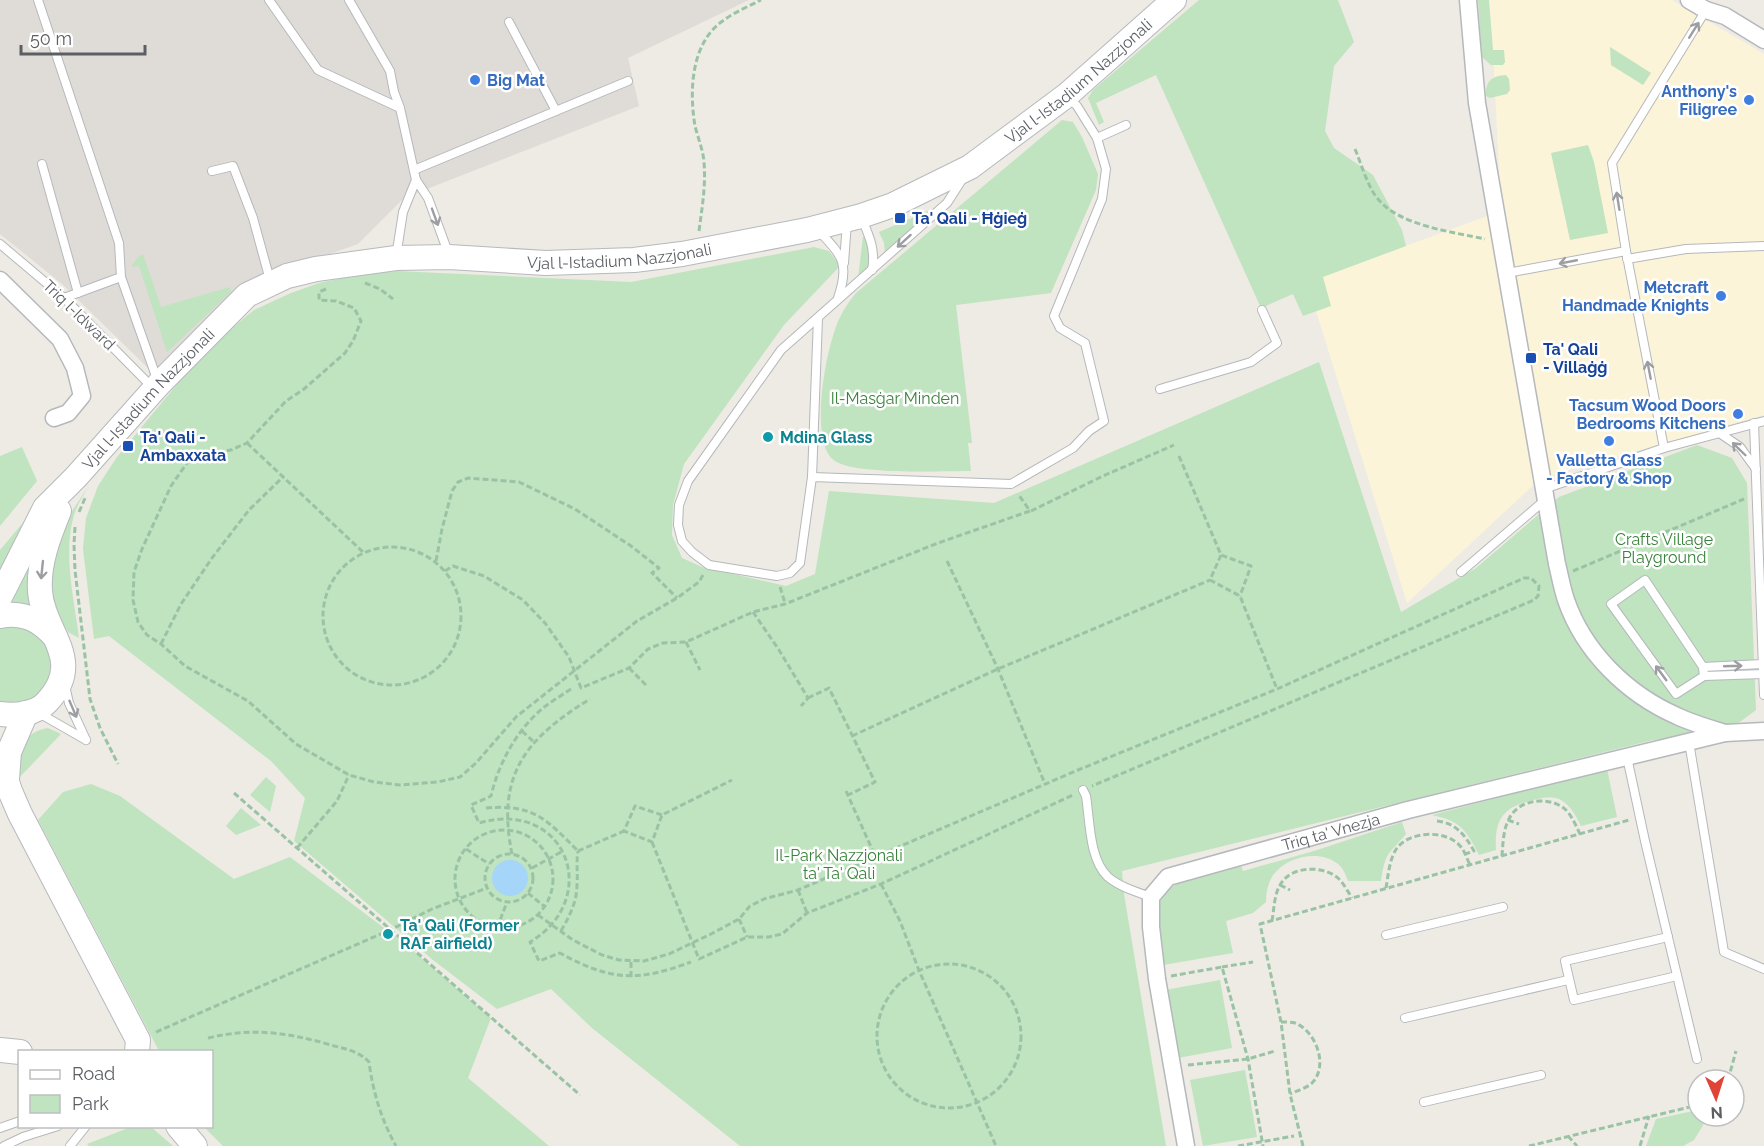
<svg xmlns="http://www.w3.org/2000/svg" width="1764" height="1146" font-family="Raleway,sans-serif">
<rect width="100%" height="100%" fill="#edebe3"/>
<polygon fill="#fcf4d9" points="1483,0 1672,0 1764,54 1764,415 1541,478 1407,603 1307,282 1501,211 1493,50"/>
<polygon fill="#dfdcd7" points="0,0 749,0 628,58 639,106 404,198 358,244 242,285 153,373 62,284 0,234"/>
<g fill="#c0e3c0">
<polygon points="1199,0 1338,0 1354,42 1334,66 1325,131 1334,148 1373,175 1402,230 1406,246 1323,277 1331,306 1303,316 1293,294 1261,308 1156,75 1096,103 1104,122 1099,125 1088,98 1093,90"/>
<polygon points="1478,0 1489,0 1493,50 1504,50 1505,62 1503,65 1491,65 1482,57"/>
<polygon points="1610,47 1651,73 1643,85 1611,65"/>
<path d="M1506 75 1509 79 1510 90 1507 94 1490 98 1486 96C1485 81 1492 76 1506 75Z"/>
<path d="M1062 120 1073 122 1082 137 1098 174 1096 190 1051 293 956 305 972 443H968L971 471C941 471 856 475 835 461 809 444 825 358 834 333 838 318 846 305 856 293Z"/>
<polygon points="1588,145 1594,162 1608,233 1570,240 1551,153"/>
<polygon points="942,205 885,255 884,243 879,232"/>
<path d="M863 236C876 250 872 268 858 279Z"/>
<polygon points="814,247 829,251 840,266 784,325 684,464 673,505 672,535 682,558 702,567 786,586 815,574 829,491 994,503 1319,362 1401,612 1476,568 1559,497 1697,445 1732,458 1747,483 1756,710 1725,733 1653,740 1122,871 1124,894 1166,1146 740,1146 592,1028 551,989 497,1009 433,960 294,841 305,798 271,761 109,636 94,639 83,549 86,518 98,486 117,457 192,366 232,328 254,310 291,293 319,283 357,275 397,271 631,282"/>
<polygon points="143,254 161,307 230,287 231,292 167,352 139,266 131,267 138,257"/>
<polygon points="22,447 37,481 0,526 0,456"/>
<path d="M88 487C84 495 78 503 75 512 62 552 74 598 79 638L68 632 51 603 50 544Z"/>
<polygon points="44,498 0,588 0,550"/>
<polygon points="29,556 30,605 10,603"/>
<polygon points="0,623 36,627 57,664 46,691 21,705 0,703"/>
<path d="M48 728 61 734 16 781C19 756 20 732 48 728Z"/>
<path d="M1607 769 1617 817 1581 826C1576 816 1571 806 1561 800 1554 796 1546 797 1538 799 1506 806 1494 815 1496 850L1479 855C1466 830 1461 821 1432 815Z"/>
<polygon points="266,777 276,786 270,812 250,795"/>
<polygon points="91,784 120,796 234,879 290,857 404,943 491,1018 468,1078 549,1146 223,1146 204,1127 212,1126 212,1052 159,1051 38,820 63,792"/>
<polygon points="241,808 261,825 236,835 226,826"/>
<path d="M1402 822 1406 834C1388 855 1385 852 1381 881H1348C1346 875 1343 868 1338 864 1320 849 1287 856 1273 875 1268 883 1266 892 1266 902L1253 913 1226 921 1233 953 1163 965C1161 949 1156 929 1157 913 1161 876 1212 873 1241 865L1243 871 1314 851Z"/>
<polygon points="1220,980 1232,1048 1178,1058 1165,990"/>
<polygon points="1245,1070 1257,1137 1203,1146 1190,1080"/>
<polygon points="1698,1110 1698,1116 1708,1117 1694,1140 1683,1146 1646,1146 1656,1119"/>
<polygon points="151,1127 173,1146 89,1146 87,1144 131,1127"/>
</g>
<circle fill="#a6d5fa" cx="510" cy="878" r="18"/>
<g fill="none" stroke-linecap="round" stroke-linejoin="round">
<defs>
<g id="lane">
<polyline points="38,0 119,243 121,277 158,382"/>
<polyline points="269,0 318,70 400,108 416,180 428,198 449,255"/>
<polyline points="349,0 390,71 394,92 400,108"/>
<polyline points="509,22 556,111"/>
<polyline points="1097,138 1126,125"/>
<polyline points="42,164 78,293"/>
<polyline points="414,170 628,81"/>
<polyline points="212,171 233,166 253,218 270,280"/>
<polyline points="963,178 947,203 781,350 688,481 679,505 678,525 682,541 692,552 709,565 777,576 790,573 800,563 812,477 1011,484 1073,448 1089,431 1104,421 1085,343 1060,328 1054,316 1102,199 1106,169 1097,138 1077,106 1068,97"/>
<path d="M861 217C869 235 876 250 872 270"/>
<path d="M819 231C842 256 850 263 838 298"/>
<polyline points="0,244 64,298 154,389"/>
<polyline points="396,257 403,212 416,180"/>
<polyline points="1627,259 1686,249 1764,246"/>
<polyline points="844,263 847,222"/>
<polyline points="1507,273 1626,251"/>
<polyline points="64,298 121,277"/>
<polyline points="1160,389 1251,362 1277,343 1262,310"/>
<polyline points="1754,423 1764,695"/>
<polyline points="1718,432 1740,447 1756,469"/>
<polyline points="1664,448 1626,251 1612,163 1706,10"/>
<polyline points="812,477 818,318"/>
<polyline points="1544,489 1664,448 1764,421"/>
<polyline points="1461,572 1545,500"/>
<polyline points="1703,667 1763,664"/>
<polyline points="1704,676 1703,667 1645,580 1611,604 1676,694 1704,676 1763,674"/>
<polyline points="65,686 69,703 86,740"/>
<polyline points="37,712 86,740"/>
<polyline points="1689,742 1724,952 1764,969"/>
<polyline points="1627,757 1645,841 1697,1059"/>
<path d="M1083 790 1086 796C1090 821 1089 859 1108 877 1120 887 1137 892 1151 897"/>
<polyline points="1386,935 1503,907"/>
<polyline points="1668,937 1565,961 1574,1000 1677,976"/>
<polyline points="1405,1018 1568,980"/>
<polyline points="1424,1102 1541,1075"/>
<polyline points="0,1128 20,1121"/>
<polyline points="4,1146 23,1137 58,1126"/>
<polyline points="70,1146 86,1126"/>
</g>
<g id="street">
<path d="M1468 0 1477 103 1557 564C1560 576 1562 588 1566 600 1584 652 1627 694 1677 716 1692 723 1709 728 1725 733"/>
<polyline points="1689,0 1706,10 1725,16 1764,40"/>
<polyline points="0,280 60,339 75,368 82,396 68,413 54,418"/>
<path id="s1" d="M1186 1146 1157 979 1151 927V897L1168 877 1408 810 1725 733 1764 731"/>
</g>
<g id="secondary">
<path id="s2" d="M0 597 45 508 76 477 159 384 247 295 287 276 316 269 396 258 449 257 546 263 634 260 682 254 807 230 861 216 893 205 970 167 1067 95 1174 0"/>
<path d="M0 616C23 611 40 620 55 637"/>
<path d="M0 714C16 716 36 714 47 702 86 660 43 633 40 591 38 563 49 536 59 511"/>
<polyline points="0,760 10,791 20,814 138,1040 137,1052"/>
<polyline points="7,779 9,752 26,713"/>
<polyline points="0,1050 20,1052"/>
<polyline points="178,1126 195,1146"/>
</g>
</defs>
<use href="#lane" stroke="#b5b8bc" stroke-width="10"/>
<use href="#street" stroke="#b5b8bc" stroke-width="19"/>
<use href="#secondary" stroke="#b6b9be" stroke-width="26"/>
<g stroke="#9ac3a6" stroke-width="3" stroke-dasharray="6 3" stroke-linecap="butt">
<path d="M1355 149C1361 163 1368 188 1378 199 1400 226 1453 232 1485 239"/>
<path d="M699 231C702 208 706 185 704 162 703 150 698 138 695 126 689 90 691 42 724 20 735 12 749 6 761 0"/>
<polyline points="365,283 380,289 393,299"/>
<polyline points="326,289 319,292 319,300 336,301 354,308 361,321 353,341 345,353 304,389 286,401 247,443 231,450 198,455 189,460 171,486 142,549 134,572 133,600 138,622 147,635 161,644 185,666 248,701 296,744 349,775 374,782 400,785 438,782 460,777 476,763 516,717 637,621 677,598 699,582 703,575"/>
<polyline points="247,443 364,553"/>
<polyline points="1179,456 1221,555 1251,566 1240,596"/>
<polyline points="1031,511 1103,476 1174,445"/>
<polyline points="79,512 86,496"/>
<polyline points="75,527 74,544 75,570 90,699 100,728 118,764"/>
<circle cx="392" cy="616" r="69"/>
<polyline points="1221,555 1210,580 1240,596 1277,689"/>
<polyline points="436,561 442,529 452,491 458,482 468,478 519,482 575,509 631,546 659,568 652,573 677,598"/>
<polyline points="947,561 998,669 1045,784"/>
<polyline points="445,571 453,566 484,576 523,600 545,623 569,657 581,688 629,668 648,649 663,643 686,642 753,612 785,604 938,543 1030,511 1018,494"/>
<polyline points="1573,571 1744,499"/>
<polyline points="780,587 785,603"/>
<polyline points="753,612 779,650 808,698 801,706"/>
<polyline points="686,642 700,670"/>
<polyline points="161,644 181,604 212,558 249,510 284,476"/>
<polyline points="629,668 647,686"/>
<path d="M571 689C562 695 552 701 543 708 517 730 499 762 491 796L471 805 479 823C567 798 603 899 530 942L539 961 560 953C611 981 637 982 691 962"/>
<polyline points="808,698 829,688 875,782 848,795"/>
<polyline points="522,731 535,743"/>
<polyline points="852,736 998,669 1210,580"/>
<polyline points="846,791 876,858"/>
<polyline points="234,793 580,1095"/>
<path d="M486 808C534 804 546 819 578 851"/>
<polyline points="662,815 635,806 624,831 652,842 662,815 732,780"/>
<polyline points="1508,820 1519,824"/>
<path d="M1437 821C1456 823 1465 835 1474 851L1465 854"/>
<circle cx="504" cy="879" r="49"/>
<polyline points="652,842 699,959 747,937 769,937 782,934 807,913 881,884 1073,795"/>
<polyline points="297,848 337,801 349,775"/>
<polyline points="466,849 489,864"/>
<polyline points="578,851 624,831"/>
<circle cx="509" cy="878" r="24"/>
<path d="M512 854C496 775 525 739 590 699"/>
<path d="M1502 856C1503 844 1503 830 1509 819 1518 799 1550 795 1566 810 1572 816 1576 826 1580 834"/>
<polyline points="532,868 563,851"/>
<polyline points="881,884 900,921 918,968 996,1146"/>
<polyline points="1280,885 1290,890"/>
<path d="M1386 888C1388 877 1389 862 1395 851 1407 830 1447 829 1461 847 1465 852 1467 859 1470 865"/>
<polyline points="798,890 807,913"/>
<polyline points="528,893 545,907"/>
<polyline points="538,915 573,940 602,955 619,960 644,961 669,954 711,934 739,919 750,906 764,899 798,890 1078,770 1277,689 1524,578 1531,578 1539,586 1538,596 1534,600 1092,786"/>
<polyline points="739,919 747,937"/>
<path d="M1272 921C1274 910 1274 895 1280 885 1291 865 1324 865 1339 879 1344 884 1348 892 1352 898"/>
<polyline points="497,928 507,902"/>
<path d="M561 931C569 917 577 902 577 885 578 873 576 863 578 851"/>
<polyline points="631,962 631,977"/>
<circle cx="949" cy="1036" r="72"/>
<polyline points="1222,967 1253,962"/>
<polyline points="1171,976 1222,967 1248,1059 1263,1146"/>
<path d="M1281 1022C1285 1022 1291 1022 1295 1023 1316 1031 1329 1066 1312 1083 1307 1088 1296 1091 1290 1094"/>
<polyline points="156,1032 390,930 432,909 487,888"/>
<path d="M208 1038C253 1027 289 1033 331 1045 345 1049 359 1051 369 1062 373 1092 381 1119 396 1146"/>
<polyline points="1188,1065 1248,1059 1275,1051"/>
<polyline points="1728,1080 1736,1051"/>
<polyline points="1568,1136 1577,1146"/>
<polyline points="1238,1146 1294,1136"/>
<polyline points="1303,1146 1290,1094 1281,1022 1260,924 1629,820"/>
<polyline points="1529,1146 1698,1105"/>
<polyline points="1640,1146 1649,1116"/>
</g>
<use href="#lane" stroke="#fff" stroke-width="8"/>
<use href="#street" stroke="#fff" stroke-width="16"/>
<use href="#secondary" stroke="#fff" stroke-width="24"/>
</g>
<defs><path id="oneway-shaft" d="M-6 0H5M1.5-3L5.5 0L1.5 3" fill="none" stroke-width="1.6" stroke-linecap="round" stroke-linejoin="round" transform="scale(1.5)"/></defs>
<g stroke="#9d9ea1">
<use href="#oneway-shaft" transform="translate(1694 30) rotate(-58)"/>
<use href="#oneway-shaft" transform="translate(1618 201) rotate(-99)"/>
<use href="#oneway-shaft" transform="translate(435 217) rotate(70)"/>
<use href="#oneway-shaft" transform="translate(904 241) rotate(138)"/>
<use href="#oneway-shaft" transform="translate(1568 262) rotate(169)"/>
<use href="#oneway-shaft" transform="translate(1649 370) rotate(-101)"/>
<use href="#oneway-shaft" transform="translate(1739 449) rotate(-136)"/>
<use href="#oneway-shaft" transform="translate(42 570) rotate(96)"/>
<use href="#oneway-shaft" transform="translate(1733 666) rotate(-2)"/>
<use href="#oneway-shaft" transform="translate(1661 673) rotate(-126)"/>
<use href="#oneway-shaft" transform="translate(73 709) rotate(67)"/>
</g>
<g fill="#3f7fe0" stroke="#fff" stroke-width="2">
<circle cx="475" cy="80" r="6"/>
<circle cx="1749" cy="100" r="6"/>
<circle cx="1721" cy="296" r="6"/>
<circle cx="1738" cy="414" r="6"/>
<circle cx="1609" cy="441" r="6"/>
</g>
<g fill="#1a4fb4" stroke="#fff" stroke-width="2">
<rect x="894" y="212" width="12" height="12" rx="3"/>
<rect x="1525" y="352" width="12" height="12" rx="3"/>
<rect x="122" y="440" width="12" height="12" rx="3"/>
</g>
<g fill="#0f9aa8" stroke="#fff" stroke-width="2">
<circle cx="768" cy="437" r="6"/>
<circle cx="388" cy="934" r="6"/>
</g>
<g text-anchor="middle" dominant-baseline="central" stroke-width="5" stroke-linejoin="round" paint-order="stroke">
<g font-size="16" font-weight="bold" fill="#366cbe" stroke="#fff" text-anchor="end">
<text x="487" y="80" text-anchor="start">Big Mat</text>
<text x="1737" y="91">Anthony's<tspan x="1737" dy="18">Filigree</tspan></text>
<text x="1709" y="287">Metcraft<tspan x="1709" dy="18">Handmade Knights</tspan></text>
<text x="1726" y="405">Tacsum Wood Doors<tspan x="1726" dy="18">Bedrooms Kitchens</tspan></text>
<text x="1609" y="460" text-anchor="middle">Valletta Glass<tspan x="1609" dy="18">- Factory &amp; Shop</tspan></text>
</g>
<g font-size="16" fill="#5b5e63" stroke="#fff">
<text stroke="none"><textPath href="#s2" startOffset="1276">Vjal l-Istadium Nazzjonali</textPath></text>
<text stroke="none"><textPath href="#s2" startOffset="772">Vjal l-Istadium Nazzjonali</textPath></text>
<text transform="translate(79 315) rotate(44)">Triq l-Idward</text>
<text stroke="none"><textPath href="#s2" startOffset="250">Vjal l-Istadium Nazzjonali</textPath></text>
<text stroke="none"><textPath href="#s1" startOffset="447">Triq ta' Vnezja</textPath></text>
</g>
<g font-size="16" font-weight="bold" fill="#164399" stroke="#fff" text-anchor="start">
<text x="912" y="218">Ta' Qali - Ħġieġ</text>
<text x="1543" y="349">Ta' Qali<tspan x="1543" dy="18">- Villaġġ</tspan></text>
<text x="140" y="437">Ta' Qali -<tspan x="140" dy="18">Ambaxxata</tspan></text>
</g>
<g font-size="16" fill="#3a833d" stroke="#fff">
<text x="895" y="398">Il-Masġar Minden</text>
<text x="1664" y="539">Crafts Village<tspan x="1664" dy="18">Playground</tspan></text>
<text x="839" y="855">Il-Park Nazzjonali<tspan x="839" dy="18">ta' Ta' Qali</tspan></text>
</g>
<g font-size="16" font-weight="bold" fill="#0d838f" stroke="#fff" text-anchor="start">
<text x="780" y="437">Mdina Glass</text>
<text x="400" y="925">Ta' Qali (Former<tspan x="400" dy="18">RAF airfield)</tspan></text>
</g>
</g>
<rect x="18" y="1050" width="195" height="78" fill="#ffffff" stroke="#bdbfc1" stroke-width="1.5"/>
<rect x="30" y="1070" width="30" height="9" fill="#ffffff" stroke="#bdbfc1" stroke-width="1.5"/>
<text x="72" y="1080" font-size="18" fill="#5b5e63">Road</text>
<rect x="30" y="1095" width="30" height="18" fill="#c0e3c0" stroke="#bdbfc1" stroke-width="1.5"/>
<text x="72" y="1110" font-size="18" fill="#5b5e63">Park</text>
<g transform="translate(1716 1098) rotate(177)"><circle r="28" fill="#ffffff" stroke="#bdbfc1" stroke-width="1.5"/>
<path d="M0-4.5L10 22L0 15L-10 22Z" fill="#df4437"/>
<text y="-9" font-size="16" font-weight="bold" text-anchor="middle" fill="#5b5e63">N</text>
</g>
<path d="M21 45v9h124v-9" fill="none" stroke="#5b5e63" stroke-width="3"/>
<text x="30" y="45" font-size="18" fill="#5b5e63" stroke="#ffffff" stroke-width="4.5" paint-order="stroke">50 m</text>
</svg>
